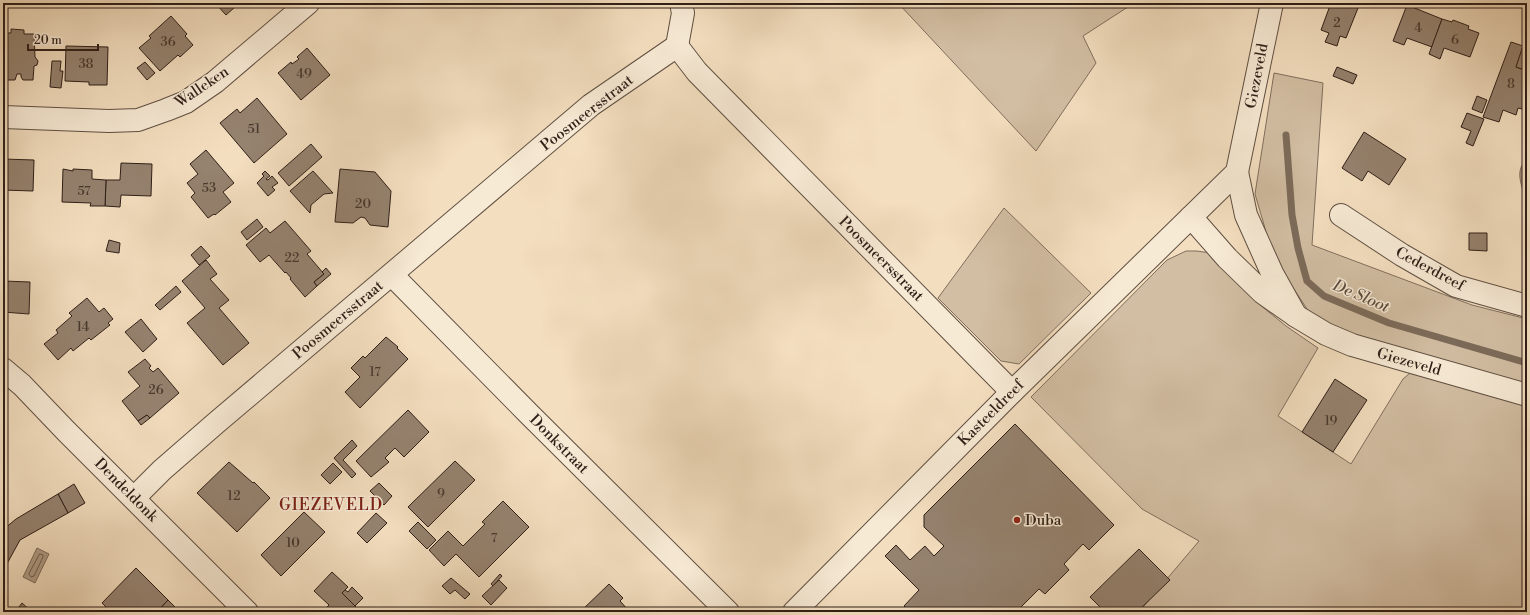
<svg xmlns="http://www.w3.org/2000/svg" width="1530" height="615" font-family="'Libre Bodoni',serif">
<rect width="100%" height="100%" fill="#f3debf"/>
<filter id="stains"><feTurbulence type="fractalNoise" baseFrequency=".005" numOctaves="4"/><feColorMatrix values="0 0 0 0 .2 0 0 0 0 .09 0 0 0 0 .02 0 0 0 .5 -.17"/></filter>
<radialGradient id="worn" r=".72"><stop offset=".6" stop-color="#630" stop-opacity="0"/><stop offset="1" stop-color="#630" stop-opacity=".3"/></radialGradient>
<g fill="#d2bea3" stroke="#806e5e">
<polygon points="898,3 1134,3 1083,36 1096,63 1036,151"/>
<polygon points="1274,73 1323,83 1312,245 1472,305 1527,319 1527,384 1355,338 1311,315 1274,259 1255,194"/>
<polygon points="1004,208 1091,293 1019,364 1001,361 938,298"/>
<polygon points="1186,251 1197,251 1210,253 1229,270 1259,304 1286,326 1318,348 1278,416 1351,464 1403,379 1410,373 1527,406 1527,612 1139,612 1199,541 1142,509 1031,397 1167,260"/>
</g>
<g fill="#b09d86" stroke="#7c6b5a">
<path d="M1527 160V202C1523 189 1513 170 1527 160Z"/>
<polygon points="37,548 49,554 35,583 23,577"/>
</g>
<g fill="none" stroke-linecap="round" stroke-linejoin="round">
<polygon stroke="#705e4f" stroke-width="1" points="40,554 43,555 43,557 34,576 31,577 29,574"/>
<polyline stroke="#7c6b5a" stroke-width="7" points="1286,135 1292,215 1298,248 1307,281 1324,296 1389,323 1527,363"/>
</g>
<g fill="#95826f" stroke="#2f1f18">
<polygon points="217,3 232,3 235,7 226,15 216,4"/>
<polygon points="1331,3 1360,3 1346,38 1340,36 1337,46 1325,42 1329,33 1321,30"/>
<polygon points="1407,5 1442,19 1432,47 1407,38 1404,45 1393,41"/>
<polygon points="171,16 187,34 185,36 193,45 180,57 178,55 160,71 139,48 151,38 149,36"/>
<polygon points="1442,19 1452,22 1453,20 1469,26 1468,29 1479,33 1470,57 1444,48 1440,59 1429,54"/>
<polygon points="11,29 24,30 24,34 34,34 35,57 38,61 37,65 34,66 33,80 23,80 21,77 21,74 17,74 15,80 7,80 7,82 3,81 3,33 11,33"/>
<polygon points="1511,42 1523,46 1516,67 1527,71 1527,97 1522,109 1518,108 1516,115 1503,110 1499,122 1483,117"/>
<polygon points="66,46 108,47 107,85 89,85 89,82 65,81"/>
<polygon points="1523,46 1527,47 1527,56 1522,69 1516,67"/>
<polygon points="307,48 330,75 301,100 278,73 291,62 292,64 299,59 297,57"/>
<polygon points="52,61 61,61 60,71 63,71 61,88 50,87"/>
<polygon points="145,62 155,73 147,80 137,68"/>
<polygon points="1337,67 1357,75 1353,84 1333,76"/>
<polygon points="1477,96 1487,100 1482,113 1472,109"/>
<polygon points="257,98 287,134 254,163 220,123 237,109 240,113"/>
<polygon points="1467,113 1484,119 1473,146 1466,143 1471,131 1461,127"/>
<polygon points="1364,132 1406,159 1389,185 1368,171 1362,181 1342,168"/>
<polygon points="311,144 322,157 289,186 278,173"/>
<polygon points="206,150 234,183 223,192 231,202 215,215 214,214 208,218 191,197 195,193 187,183 198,174 190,164"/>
<polygon points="3,159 34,160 33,191 3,190 3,197 3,168 4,168 5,164 3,164"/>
<polygon points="121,163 152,164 151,196 121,195 120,207 105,206 106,180 120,180"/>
<polygon points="63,169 73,171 73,169 92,170 92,179 106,180 105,206 90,206 91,203 62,202"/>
<polygon points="340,169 375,172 391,191 388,227 370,225 365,218 361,217 353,223 335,222"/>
<polygon points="265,171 270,176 266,179 268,180 272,176 278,183 272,187 275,190 268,196 257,183 264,176 262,174"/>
<polygon points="313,171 333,193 324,194 311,205 310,213 290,191"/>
<polygon points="257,219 263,227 247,240 241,232"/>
<polygon points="285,221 311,251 307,254 324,274 314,282 317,286 305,297 290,279 291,278 286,272 285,273 269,255 260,262 246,245 266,228 270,233"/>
<polygon points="1469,233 1487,233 1487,251 1469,250"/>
<polygon points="109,240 120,243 119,253 106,251"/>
<polygon points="201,246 210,256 199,265 191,255"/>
<polygon points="206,260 217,274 210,279 229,300 219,308 249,343 223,365 187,323 205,308 182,281"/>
<polygon points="326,268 331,274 317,286 314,282 324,274 322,272"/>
<polygon points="3,281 30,282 29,314 3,312"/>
<polygon points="176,286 181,292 160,310 155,305"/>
<polygon points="87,298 99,312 104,308 113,319 108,323 110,325 91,340 89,338 73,351 71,348 58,360 44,344 58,333 56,330 72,316 69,313"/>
<polygon points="141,319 157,339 143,352 125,332"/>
<polygon points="386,337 398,347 397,348 408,359 360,408 345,392 360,377 351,368 363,356 365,358"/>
<polygon points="145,359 151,366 149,368 153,372 158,368 179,393 150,418 147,415 138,421 122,401 140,386 128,372"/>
<polygon points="1335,379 1367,400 1333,452 1302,432"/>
<polygon points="408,410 429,432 404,457 395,448 385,458 389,462 371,477 356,461"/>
<polygon points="147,415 150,418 141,425 138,421"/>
<polygon points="1015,424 1114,525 1089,550 1083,544 1064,564 1069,570 1045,594 1039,589 1016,612 911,612 904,606 919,590 885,556 896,545 910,560 925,546 934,556 944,546 924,527 924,515"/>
<polygon points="352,440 357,446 343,460 356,474 352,478 334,458"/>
<polygon points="455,461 475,480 428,527 408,507"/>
<polygon points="229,462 253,483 254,482 270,498 237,532 197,493"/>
<polygon points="333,463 342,472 330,484 321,475"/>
<polygon points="379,483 392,496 384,505 370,491"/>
<polygon points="74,484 85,503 68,513 58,494"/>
<polygon points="58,494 68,513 20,540 3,571 3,532 4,529 16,519"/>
<polygon points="503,501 529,527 479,577 456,554 444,566 429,550 448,531 463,546 485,524 482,522"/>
<polygon points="304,512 325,532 281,576 261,555"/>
<polygon points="376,513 387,523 367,543 357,533"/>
<polygon points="418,522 436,540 427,549 409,531"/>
<polygon points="1139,549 1170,580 1137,612 1105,612 1090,597"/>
<polygon points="136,568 168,600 157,612 111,612 102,603"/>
<polygon points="332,572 348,587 342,593 361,612 322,612 329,605 314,591"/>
<polygon points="500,574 502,576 493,586 491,584"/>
<polygon points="451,578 470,594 465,599 455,590 450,594 442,586"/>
<polygon points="499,580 507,588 491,605 482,596"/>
<polygon points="609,584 623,598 620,601 630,612 580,612"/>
<polygon points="352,587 363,598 355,606 342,593 345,590 348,592"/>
<polygon points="168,600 180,612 157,612"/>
<polygon points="22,603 32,612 15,612"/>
</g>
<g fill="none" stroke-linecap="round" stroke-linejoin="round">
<defs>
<g id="minor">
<polyline points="677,46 697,72 1012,392"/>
<polyline points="677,46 683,13 681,3"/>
<polyline points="3,117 109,121 138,120 166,110 186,102 215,82 308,3"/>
<polyline points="1341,215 1402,255 1456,286 1527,306"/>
<polyline points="1191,217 1227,258 1263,293 1296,316 1272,273 1246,215 1237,172"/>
<polyline points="392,275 528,413 728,612"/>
<polyline points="1296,316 1326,334 1352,345 1527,395"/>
<polyline points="3,369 22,385 66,431 247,612"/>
<polyline points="134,498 162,470 216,423 591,105 677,46"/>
<polyline points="794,612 1012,392 1237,172 1272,3"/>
</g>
</defs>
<use href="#minor" stroke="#604f42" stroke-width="24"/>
<use href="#minor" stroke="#f7ead5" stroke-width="22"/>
</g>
<circle fill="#8f2418" stroke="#f7ead5" stroke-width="1.5" cx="1017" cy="520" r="4"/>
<g text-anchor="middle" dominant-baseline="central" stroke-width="3" stroke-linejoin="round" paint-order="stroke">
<g font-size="13" fill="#48382e">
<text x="1337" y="23">2</text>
<text x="1418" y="28">4</text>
<text x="1455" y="40">6</text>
<text x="168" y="42">36</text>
<text x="86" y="64">38</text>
<text x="304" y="74">49</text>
<text x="1511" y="84">8</text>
<text x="254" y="129">51</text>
<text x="209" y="188">53</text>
<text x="84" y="191">57</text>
<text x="363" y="204">20</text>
<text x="292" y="258">22</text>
<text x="83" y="327">14</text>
<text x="375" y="372">17</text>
<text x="156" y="390">26</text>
<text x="1331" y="421">19</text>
<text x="441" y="494">9</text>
<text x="234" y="496">12</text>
<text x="494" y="538">7</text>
<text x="293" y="543">10</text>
</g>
<g font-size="15" fill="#2f1f18" stroke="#f7ead5">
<text transform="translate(1257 76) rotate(-79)">Giezeveld</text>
<text transform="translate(202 87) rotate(-34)">Walleken</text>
<text transform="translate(587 113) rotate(-38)">Poosmeersstraat</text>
<text transform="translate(881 259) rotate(45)">Poosmeersstraat</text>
<text transform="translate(1430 269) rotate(28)">Cederdreef</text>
<text transform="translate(338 320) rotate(-40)">Poosmeersstraat</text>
<text transform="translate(1409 362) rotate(16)">Giezeveld</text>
<text transform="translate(991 413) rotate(-45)">Kasteeldreef</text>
<text transform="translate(559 444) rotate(45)">Donkstraat</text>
<text transform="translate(126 490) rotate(45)">Dendeldonk</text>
</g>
<g font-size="15" fill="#2f1f18" stroke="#f7ead5" text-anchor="start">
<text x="1025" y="520">Duba</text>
</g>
<g font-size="16" font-style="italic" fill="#5c4b3e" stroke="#f7ead5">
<text transform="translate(1361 296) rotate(23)">De Sloot</text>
</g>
<g font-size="16" letter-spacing="1" fill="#7a1f14" stroke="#f7ead5">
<text x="331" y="505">GIEZEVELD</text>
</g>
</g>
<rect width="1530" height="615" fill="none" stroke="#f3debf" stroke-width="16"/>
<rect x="4" y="4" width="1522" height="607" fill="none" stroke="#2f1f18" stroke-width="2"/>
<rect x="8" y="8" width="1514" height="599" fill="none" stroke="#2f1f18"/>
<path d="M28 44v6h70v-6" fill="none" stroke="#2f1f18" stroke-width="2"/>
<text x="34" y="44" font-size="12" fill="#2f1f18" stroke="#f7ead5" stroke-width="3" paint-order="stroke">20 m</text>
<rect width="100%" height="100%" filter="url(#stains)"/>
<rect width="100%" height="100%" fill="url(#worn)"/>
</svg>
